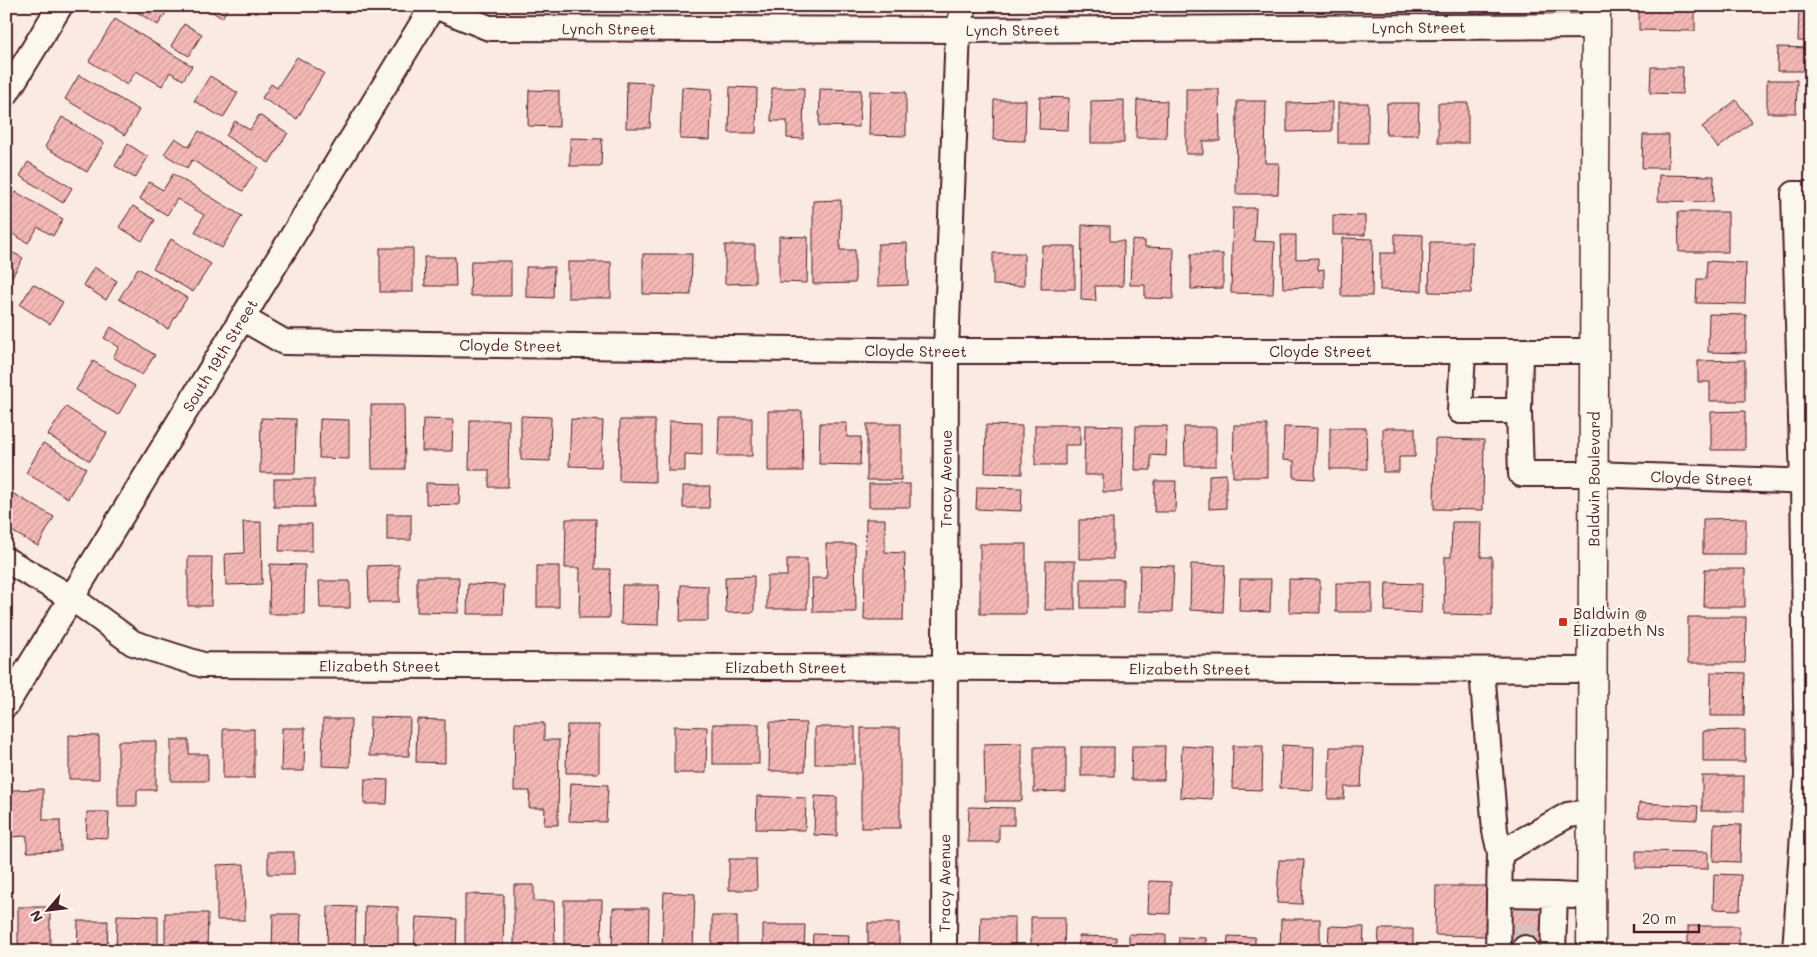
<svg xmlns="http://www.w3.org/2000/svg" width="1817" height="957" font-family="Mali,sans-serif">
<defs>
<pattern id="building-hatch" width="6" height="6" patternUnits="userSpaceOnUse" patternTransform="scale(1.25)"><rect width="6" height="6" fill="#f4b8b6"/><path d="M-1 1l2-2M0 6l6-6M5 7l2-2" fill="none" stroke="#d39e9d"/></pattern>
</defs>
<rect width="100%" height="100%" fill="#faeae1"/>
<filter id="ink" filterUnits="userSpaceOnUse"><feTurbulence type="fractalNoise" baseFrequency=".02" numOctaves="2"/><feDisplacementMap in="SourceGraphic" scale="10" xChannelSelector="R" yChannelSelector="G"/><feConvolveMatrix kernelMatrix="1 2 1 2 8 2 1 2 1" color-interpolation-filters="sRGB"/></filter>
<g filter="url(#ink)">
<g fill="url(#building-hatch)" stroke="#4a1f2b">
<polygon points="127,6 170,6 158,25"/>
<polygon points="203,6 229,6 222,18"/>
<polygon points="1639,6 1695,6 1695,31 1639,30"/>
<polygon points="1799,7 1811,7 1811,41 1798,41"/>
<polygon points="115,19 192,66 183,80 170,72 162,86 136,71 127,85 89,61"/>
<polygon points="184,24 202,34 189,56 171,46"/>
<polygon points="1778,47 1807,48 1806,71 1777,71"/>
<polygon points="297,57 324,73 297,119 262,98 271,84 277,88"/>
<polygon points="1651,67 1683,67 1682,94 1650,93"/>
<polygon points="79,75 139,110 125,135 65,99"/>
<polygon points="210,76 238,93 223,118 194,101"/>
<polygon points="1767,80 1797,80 1796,113 1767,113"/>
<polygon points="627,82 652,83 650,128 626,128"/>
<polygon points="682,87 712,89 710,140 680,139"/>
<polygon points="730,87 757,88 756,133 729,133"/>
<polygon points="772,88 804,88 803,139 787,138 787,121 771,121"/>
<polygon points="820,89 861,90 859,127 819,126"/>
<polygon points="1186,89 1219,89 1220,141 1203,141 1203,154 1186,154"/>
<polygon points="529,90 559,91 559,127 528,126"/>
<polygon points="870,91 906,92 906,136 869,135"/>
<polygon points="1040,97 1069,98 1068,130 1039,129"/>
<polygon points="994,100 1026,100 1025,141 993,140"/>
<polygon points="1124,100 1124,143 1091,143 1091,101"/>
<polygon points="1137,100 1167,101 1166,138 1136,138"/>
<polygon points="1736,100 1752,122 1718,148 1702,127"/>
<polygon points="1237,101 1266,101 1265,163 1279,163 1278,194 1236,194"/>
<polygon points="1332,102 1332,131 1287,132 1287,103"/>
<rect x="1338" y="103" width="30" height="40"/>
<polygon points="1387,103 1419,103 1418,135 1386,135"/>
<rect x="1438" y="103" width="30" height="40"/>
<polygon points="259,115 288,133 269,163 226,136 235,121 250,130"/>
<polygon points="62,117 104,143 87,172 45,147"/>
<polygon points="199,131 258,167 243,191 192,160 187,168 164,154 175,138 189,147"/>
<polygon points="1643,135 1669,135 1668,168 1642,168"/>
<polygon points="570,138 602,139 601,166 570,166"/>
<polygon points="128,144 148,157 135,178 115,166"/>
<polygon points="28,162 72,188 63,203 20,176"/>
<polygon points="173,174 242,216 222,248 195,232 204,215 177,199 167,215 140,199 149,182 163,190"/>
<polygon points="1659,175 1714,176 1713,202 1658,201"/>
<polygon points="16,192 63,219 53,236 38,227 28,243 6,230 6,209"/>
<polygon points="841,200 840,250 855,250 855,283 813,284 813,201"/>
<polygon points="133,206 155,220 142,241 119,227"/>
<polygon points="1233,208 1256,208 1254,241 1275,242 1273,294 1231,293"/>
<polygon points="1678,212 1728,212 1728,252 1679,252"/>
<polygon points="1333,215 1365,216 1365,235 1333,235"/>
<polygon points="1082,225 1110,226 1110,241 1124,241 1123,286 1095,286 1096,301 1081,300"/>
<polygon points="1395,234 1423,235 1422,291 1380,290 1380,253 1395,253"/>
<polygon points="1281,235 1296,235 1296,259 1318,258 1318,270 1324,269 1324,287 1283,288"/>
<polygon points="779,236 808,237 807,283 779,282"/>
<polygon points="1342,238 1373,239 1372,296 1341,296"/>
<polygon points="171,239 211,264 193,292 153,268"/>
<polygon points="1132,240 1145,241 1145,247 1174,248 1173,299 1145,298 1145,285 1130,285"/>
<polygon points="1430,242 1472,242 1471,293 1429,292"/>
<polygon points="907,243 908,285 878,286 878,244"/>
<polygon points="725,245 755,245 755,283 725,284"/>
<polygon points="1042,246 1075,246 1075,289 1041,289"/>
<rect x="380" y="248" width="33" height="44"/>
<polygon points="6,249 23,258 6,287"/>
<polygon points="993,253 1024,253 1024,286 993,285"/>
<polygon points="643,254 692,254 691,295 643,294"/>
<polygon points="1191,254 1223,254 1223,288 1191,289"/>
<polygon points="424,257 455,257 456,286 425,286"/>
<polygon points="471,261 511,261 511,296 470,296"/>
<polygon points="1707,261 1746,263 1745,304 1696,303 1697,279 1706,279"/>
<rect x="568" y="262" width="43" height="36"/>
<polygon points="94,267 117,281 106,300 83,285"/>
<polygon points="526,267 554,267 553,298 526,297"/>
<polygon points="138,268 187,298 168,329 119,299"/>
<polygon points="33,284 63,302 50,324 20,305"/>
<polygon points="1709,314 1746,315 1746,353 1708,352"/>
<polygon points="111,327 155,355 142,375 113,357 119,347 104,338"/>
<polygon points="1745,360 1745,401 1710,401 1710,382 1698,382 1698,361"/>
<polygon points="93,361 135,386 118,415 76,390"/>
<polygon points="371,405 404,405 405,469 372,469"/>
<polygon points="66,407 107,433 90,461 48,435"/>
<polygon points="768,411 802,411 803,471 768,471"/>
<polygon points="1745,411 1745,450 1711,450 1711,412"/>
<polygon points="521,416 551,417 550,461 521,460"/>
<polygon points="261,418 296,419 295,473 260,473"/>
<polygon points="719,418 752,418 752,456 718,456"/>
<polygon points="320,419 349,420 349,459 319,458"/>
<polygon points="423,419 453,420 452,451 422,451"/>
<polygon points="571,419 603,421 601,467 569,466"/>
<polygon points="470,420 509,420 508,487 489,487 489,470 469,470"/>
<polygon points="620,420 655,420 655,482 619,481"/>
<polygon points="669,421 702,422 702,455 685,454 685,471 668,471"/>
<polygon points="820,423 847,423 847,437 861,437 860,465 819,464"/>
<rect x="867" y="424" width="34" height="56"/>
<polygon points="986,425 1022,426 1022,474 985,473"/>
<polygon points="1035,425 1080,425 1080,445 1065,445 1065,465 1035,465"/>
<polygon points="1085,425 1123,426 1122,492 1103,492 1103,475 1084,475"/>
<polygon points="1234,425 1267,425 1267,477 1233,477"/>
<polygon points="1136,426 1167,426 1166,456 1151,455 1151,470 1135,470"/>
<polygon points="1184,427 1216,427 1216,466 1185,466"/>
<polygon points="1284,427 1317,428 1315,479 1294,478 1294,461 1283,460"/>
<polygon points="1330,428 1366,428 1367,469 1330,469"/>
<polygon points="1383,428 1415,428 1415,457 1399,457 1399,472 1383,472"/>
<polygon points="1435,439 1484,440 1483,510 1434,509"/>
<polygon points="43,443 86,468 68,498 26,473"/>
<polygon points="1226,474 1226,508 1209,509 1209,475"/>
<rect x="274" y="479" width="40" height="28"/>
<polygon points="1155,481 1176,481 1175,512 1154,512"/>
<polygon points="426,483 460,484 459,505 426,504"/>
<rect x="869" y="484" width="41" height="23"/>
<polygon points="683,486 710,486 709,508 683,508"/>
<polygon points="977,487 1022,488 1021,511 976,509"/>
<polygon points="12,493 54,517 38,546 6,528 6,503"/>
<rect x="387" y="514" width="24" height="26"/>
<polygon points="1746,518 1746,554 1703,554 1703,519"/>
<polygon points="566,519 596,519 595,569 610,569 609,618 579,618 580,568 565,568"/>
<polygon points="866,519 885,519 885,552 905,553 903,620 864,620"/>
<polygon points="1113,519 1113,559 1079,559 1079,520"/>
<polygon points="243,522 261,522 262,584 226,585 225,554 244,553"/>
<polygon points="1452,522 1482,522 1481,557 1492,557 1492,615 1444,614 1445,557 1451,557"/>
<polygon points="280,524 312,524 312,551 279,551"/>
<polygon points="826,544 855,544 856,612 813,612 812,578 827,578"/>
<rect x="980" y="544" width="46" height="70"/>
<polygon points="188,557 212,557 211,606 188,606"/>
<polygon points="787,559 807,559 807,609 767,609 767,576 787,576"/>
<polygon points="1046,561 1075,561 1075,610 1045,610"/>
<polygon points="270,564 305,565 304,614 269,614"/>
<polygon points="1191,564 1225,565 1223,612 1190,610"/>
<polygon points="399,565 399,602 369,602 368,566"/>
<polygon points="1140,565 1174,566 1172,612 1139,611"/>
<rect x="537" y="566" width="22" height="41"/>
<polygon points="1705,569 1745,569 1745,607 1704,607"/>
<polygon points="754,576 754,612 726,613 725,577"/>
<polygon points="417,577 459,577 458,613 417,612"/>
<rect x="1081" y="579" width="42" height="29"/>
<polygon points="1240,579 1271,579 1270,612 1239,611"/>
<polygon points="1289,579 1320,580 1320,613 1289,612"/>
<polygon points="319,581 350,581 350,608 320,608"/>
<rect x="1336" y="583" width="36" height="29"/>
<polygon points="1386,583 1422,584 1421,613 1385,611"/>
<polygon points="468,584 504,585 503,614 467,614"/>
<polygon points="622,585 659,585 658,625 621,624"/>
<polygon points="681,585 708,586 708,621 680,621"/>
<polygon points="1688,617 1746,617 1745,663 1688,663"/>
<polygon points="1711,672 1745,673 1744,716 1710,716"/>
<polygon points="370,717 410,718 409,756 369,756"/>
<polygon points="323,719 351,719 350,767 322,766"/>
<polygon points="417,719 445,720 445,763 416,762"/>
<polygon points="770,722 806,723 805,771 769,771"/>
<polygon points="515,723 544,723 544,740 559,740 558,825 544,825 545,808 529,808 530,791 514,791"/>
<rect x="713" y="724" width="46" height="40"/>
<polygon points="567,725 599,725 599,773 566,773"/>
<polygon points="674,726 707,727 706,773 674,773"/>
<rect x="815" y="727" width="40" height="37"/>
<polygon points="282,728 305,728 304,771 281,771"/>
<rect x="861" y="728" width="39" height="100"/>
<rect x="223" y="729" width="31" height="49"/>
<polygon points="1745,730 1745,762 1703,762 1703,731"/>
<polygon points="69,735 99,736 99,779 69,779"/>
<polygon points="171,740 189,740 189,754 208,754 208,781 171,781"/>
<polygon points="118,741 156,741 156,790 137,790 137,806 118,806"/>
<polygon points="1022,743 1022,801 985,801 984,744"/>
<polygon points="1282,745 1314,747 1313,790 1280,788"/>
<polygon points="1132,746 1165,746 1164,780 1131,780"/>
<polygon points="1182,746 1214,748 1212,799 1180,797"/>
<polygon points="1233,746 1263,746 1262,790 1232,789"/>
<polygon points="1034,747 1066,747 1066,791 1034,792"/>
<rect x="1081" y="747" width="33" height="29"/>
<polygon points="1330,747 1363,747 1361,787 1345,787 1344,799 1328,799"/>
<rect x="1702" y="776" width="42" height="35"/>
<polygon points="365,779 388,780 387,804 364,804"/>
<polygon points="571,783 608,785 606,822 569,821"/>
<polygon points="43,789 43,820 60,820 61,851 27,852 27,836 10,837 10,790"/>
<polygon points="757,796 806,798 805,830 756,829"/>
<polygon points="815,796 837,797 837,836 814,835"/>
<polygon points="1639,803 1698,806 1697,820 1638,817"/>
<polygon points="969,807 1014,808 1014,825 999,825 999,842 968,842"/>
<polygon points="87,812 109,812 108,838 86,837"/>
<polygon points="1714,824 1741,825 1740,862 1713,861"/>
<polygon points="1636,851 1708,852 1708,869 1636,868"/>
<rect x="268" y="852" width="26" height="22"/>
<polygon points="729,859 756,859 757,890 729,890"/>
<polygon points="1279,860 1304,860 1302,904 1277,903"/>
<polygon points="244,864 245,920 217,920 217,865"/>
<polygon points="1714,874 1741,875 1740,910 1713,909"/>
<polygon points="1149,881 1171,882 1170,914 1148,913"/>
<polygon points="514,885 534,885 534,901 554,901 555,951 514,951"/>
<polygon points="1436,886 1487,886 1486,936 1435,935"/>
<polygon points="664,892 695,894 693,951 662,951"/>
<polygon points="465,894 504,895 503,951 465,951"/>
<polygon points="564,900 602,900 601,951 564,951"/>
<polygon points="1503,905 1548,905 1548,949 1503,948"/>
<polygon points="328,906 356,907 355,951 327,951"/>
<polygon points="365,906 398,907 398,951 364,951"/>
<rect x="18" y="907" width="32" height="44"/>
<polygon points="613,908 649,908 648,951 612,951"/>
<polygon points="165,913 208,913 207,951 165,951"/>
<polygon points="273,914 301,914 300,951 272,951"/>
<polygon points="117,915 158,916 158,951 116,951"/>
<rect x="712" y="916" width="25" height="35"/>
<polygon points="416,917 457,919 456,951 414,951"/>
<polygon points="981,917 1015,917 1015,951 980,951"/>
<polygon points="1031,917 1065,917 1064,951 1031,951"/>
<polygon points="1281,919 1320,919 1320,951 1280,951"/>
<polygon points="78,921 108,921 107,951 77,951"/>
<rect x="868" y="923" width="31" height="28"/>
<polygon points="763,925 805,925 804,951 763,951"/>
<polygon points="1329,926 1364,927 1363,951 1328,951"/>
<rect x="1688" y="926" width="51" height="25"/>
<polygon points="1379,929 1413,929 1413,951 1378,951"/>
<polygon points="813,934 849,935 848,951 812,951"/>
<polygon points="1129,934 1166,935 1166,951 1129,951"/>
<polygon points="1079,936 1116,937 1116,951 1078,951"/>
<polygon points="1228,936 1255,937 1255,951 1227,951"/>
<polygon points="1179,937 1206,938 1206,951 1178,951"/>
</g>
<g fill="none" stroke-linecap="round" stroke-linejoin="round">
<polyline stroke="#d7c1bd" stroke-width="24" stroke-dasharray="24 12" stroke-linecap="butt" points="1525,948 1526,905"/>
<defs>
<g id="minor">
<path id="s1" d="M435 6 489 28 958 30 1596 26"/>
<polyline points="6,94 60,6"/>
<path id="s2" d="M242 318 284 342 946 351H1594"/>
<polyline points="1463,351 1460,411 1519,411"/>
<path id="s3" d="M1520 351 1519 411 1521 474H1593L1811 482"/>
<path id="s4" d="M6 560 72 598 133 643 203 665 1592 670"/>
<polyline points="1482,670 1495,831 1500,853 1498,951"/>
<path id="s5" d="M6 705 433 6"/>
<polyline points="1500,853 1568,815 1591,812"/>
<polyline points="1499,894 1555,895 1553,951"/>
<polyline points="1555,895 1592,897"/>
<path id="s6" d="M944 951 946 351 958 30 964 6"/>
<polyline points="1525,951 1525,948"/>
<polyline points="1795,951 1807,775 1803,482 1794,194 1811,194"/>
</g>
<g id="major">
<path id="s7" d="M1591 951 1596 6"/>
</g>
</defs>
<use href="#minor" stroke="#4a1f2b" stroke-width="28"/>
<use href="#major" stroke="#4a1f2b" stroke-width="31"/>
<use href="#minor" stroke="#fbf7ec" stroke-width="24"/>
<use href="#major" stroke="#fbf7ec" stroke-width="28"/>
</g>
</g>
<rect fill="#c8321e" stroke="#fbf7ec" stroke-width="2" x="1558" y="617" width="10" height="10" rx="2.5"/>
<g text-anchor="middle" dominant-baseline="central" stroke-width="5" stroke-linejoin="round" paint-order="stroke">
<g font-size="15" fill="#4a1f2b" stroke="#fbf7ec">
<text stroke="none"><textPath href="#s1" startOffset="988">Lynch Street</textPath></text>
<text stroke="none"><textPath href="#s1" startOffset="178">Lynch Street</textPath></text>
<text stroke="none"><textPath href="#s1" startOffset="582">Lynch Street</textPath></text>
<text stroke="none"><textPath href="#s2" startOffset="275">Cloyde Street</textPath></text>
<text stroke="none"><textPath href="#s2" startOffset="680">Cloyde Street</textPath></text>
<text stroke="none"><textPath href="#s2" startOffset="1085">Cloyde Street</textPath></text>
<text stroke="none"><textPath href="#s5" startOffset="410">South 19th Street</textPath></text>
<text stroke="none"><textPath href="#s6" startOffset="472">Tracy Avenue</textPath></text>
<text stroke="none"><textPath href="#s3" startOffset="304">Cloyde Street</textPath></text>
<text stroke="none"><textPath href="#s7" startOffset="472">Baldwin Boulevard</textPath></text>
<text stroke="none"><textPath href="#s4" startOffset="402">Elizabeth Street</textPath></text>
<text stroke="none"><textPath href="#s4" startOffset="808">Elizabeth Street</textPath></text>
<text stroke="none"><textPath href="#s4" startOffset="1212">Elizabeth Street</textPath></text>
<text stroke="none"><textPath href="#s6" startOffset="68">Tracy Avenue</textPath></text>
</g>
<g font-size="15" fill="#4a1f2b" stroke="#fbf7ec" text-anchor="start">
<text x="1573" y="613">Baldwin @<tspan x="1573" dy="17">Elizabeth Ns</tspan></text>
</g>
</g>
<rect width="1817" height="957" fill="none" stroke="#fbf7ec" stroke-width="25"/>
<rect x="12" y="12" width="1792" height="932" fill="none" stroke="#4a1f2b" stroke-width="2" filter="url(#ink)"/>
<g transform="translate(48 910) rotate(242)" stroke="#fbf7ec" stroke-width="4" paint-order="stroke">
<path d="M0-4L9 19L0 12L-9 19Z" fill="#4a1f2b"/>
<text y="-8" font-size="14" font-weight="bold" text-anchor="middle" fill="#4a1f2b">N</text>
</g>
<path d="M1634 924v8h65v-8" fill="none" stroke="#4a1f2b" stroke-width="2.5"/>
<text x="1642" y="924" font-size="15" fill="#4a1f2b" stroke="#fbf7ec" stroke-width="4" paint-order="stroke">20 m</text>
</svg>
